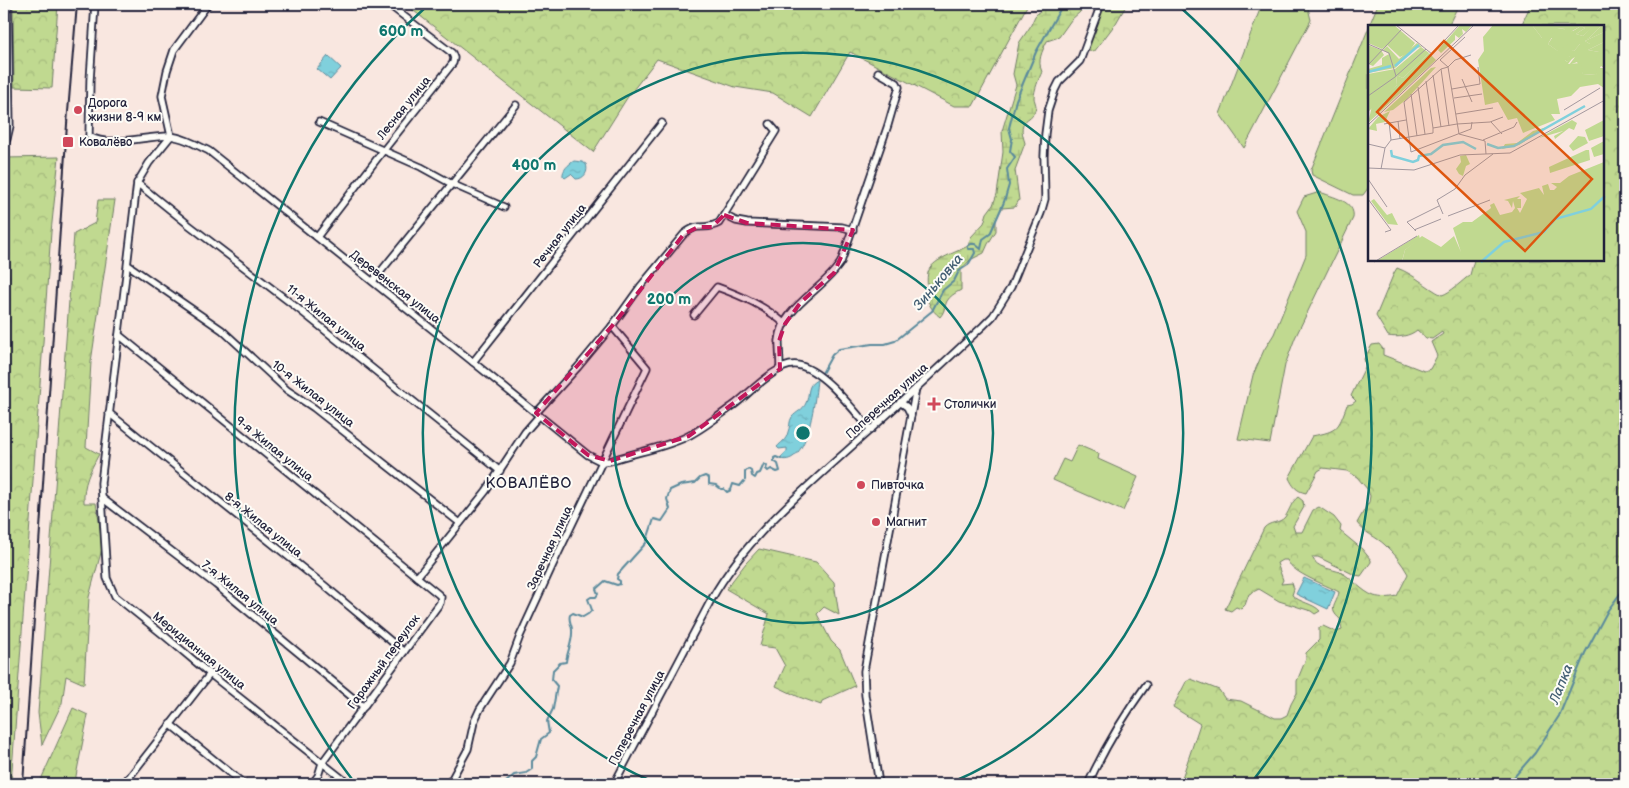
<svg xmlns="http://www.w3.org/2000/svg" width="1629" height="788" font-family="'Balsamiq Sans',sans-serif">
<defs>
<pattern id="forest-crowns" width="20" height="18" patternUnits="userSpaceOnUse" patternTransform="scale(1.25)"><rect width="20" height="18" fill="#c0d990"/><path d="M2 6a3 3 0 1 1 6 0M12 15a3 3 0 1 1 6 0" fill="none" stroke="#a5ba7d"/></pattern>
<pattern id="wetland-marsh" width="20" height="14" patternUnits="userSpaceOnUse" patternTransform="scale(1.25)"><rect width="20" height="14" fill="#c0d990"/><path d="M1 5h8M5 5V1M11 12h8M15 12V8" fill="none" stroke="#a5ba7d"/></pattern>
<pattern id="water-ripples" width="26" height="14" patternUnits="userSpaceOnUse" patternTransform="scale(1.25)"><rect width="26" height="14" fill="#80d0dc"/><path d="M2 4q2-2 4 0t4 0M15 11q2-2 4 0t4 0" fill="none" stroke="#6eb2be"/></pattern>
</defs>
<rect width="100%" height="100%" fill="#f9e7e0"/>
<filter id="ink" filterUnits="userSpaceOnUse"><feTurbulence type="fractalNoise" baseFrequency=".02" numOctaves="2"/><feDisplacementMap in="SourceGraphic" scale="10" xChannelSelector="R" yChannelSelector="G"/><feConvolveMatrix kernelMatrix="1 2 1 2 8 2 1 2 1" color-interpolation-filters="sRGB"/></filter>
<g filter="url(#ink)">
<g fill="#c0d990" stroke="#717e66">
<polygon points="1262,4 1307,4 1311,20 1244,148 1220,114"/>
<polygon points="1378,4 1459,4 1448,26 1369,26"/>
<polygon points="1369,27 1369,187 1363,195 1353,195 1312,175 1311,170"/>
<path d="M1320 192C1332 197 1356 201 1353 218L1295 338 1285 365 1270 443 1238 439 1253 375 1264 350 1274 334 1306 255V232L1297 211 1304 197Z"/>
<polygon points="1078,445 1099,454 1098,459 1138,477 1123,511 1053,480 1063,459 1070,462"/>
</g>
<g fill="url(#forest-crowns)" stroke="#717e66">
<polygon points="13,4 58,4 52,88 14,87"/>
<polygon points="405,4 1028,4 973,106 954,106 850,52 812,117 773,93 735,87 657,59 627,98 593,152"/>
<polygon points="1104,4 1127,4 1116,23 1094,52 1089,51 1089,43"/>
<path d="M1531 4H1625V784H1180L1200 724 1173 707 1186 682 1191 679 1219 690 1225 699 1241 701 1275 718H1281L1287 715 1291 704 1297 693V681L1306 659V653L1319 640V628L1323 626 1336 632 1342 630 1340 619C1327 608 1337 605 1339 592 1325 584 1293 574 1287 560H1282L1277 563 1283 580 1281 584 1292 583 1294 589 1292 595C1300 603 1313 603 1320 611L1315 614 1311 611 1279 601 1259 589 1249 594 1245 605 1241 609 1236 607 1231 611 1225 609 1264 528C1270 521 1279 524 1285 517 1290 510 1291 502 1298 497L1303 501 1304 507 1293 526 1295 532H1302L1313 510 1319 507 1334 517 1341 526 1340 531 1362 549 1371 560V562L1361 576 1355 575 1318 557H1312C1317 569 1331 568 1342 573 1353 579 1361 591 1374 596 1381 598 1389 598 1397 596L1408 574C1402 563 1394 553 1385 545 1377 537 1364 533 1357 523L1369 502 1370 496 1368 490 1357 477 1347 471 1323 468 1318 471 1306 493C1296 491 1293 486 1289 478L1312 436C1338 431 1338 429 1347 405L1352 404 1356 401 1351 396 1366 365 1364 359 1372 345 1379 344 1383 349V355L1424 371 1430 369 1437 356 1431 342 1443 334 1442 332 1432 339 1426 338 1417 330C1410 336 1398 338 1388 336L1376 316 1394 273 1397 268C1414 274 1426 287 1442 295 1450 293 1463 280 1470 275L1474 260H1603V26H1521Z"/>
<polygon points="59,157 51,232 11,784 4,784 4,158"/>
<path d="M98 200H115L91 362 86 447 99 454C90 471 83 484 84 503H96L103 545 89 597 84 684 66 676 62 703 42 745 38 713 74 234 95 223Z"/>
<polygon points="759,549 816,562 834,582 839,615 824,607 817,614 831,641 840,650 855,686 822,701 821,705 799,697 776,686 785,666 775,648 760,646 769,614 726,589 746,563"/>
<polygon points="73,708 88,715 75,781 91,784 39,784"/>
</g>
<path fill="url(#wetland-marsh)" stroke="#717e66" d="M1046 4H1083L1080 12 1071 20 1059 37 1047 41C1042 52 1037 60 1042 72 1039 78 1034 90 1034 98 1034 99 1036 105 1036 106 1034 124 1015 114 1025 143L1015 170 1019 200 1015 207 1002 208 996 220V231L988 244 984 253 970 260 961 270V290C955 293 950 296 947 301 944 308 945 311 940 317 931 310 926 301 927 290 928 284 926 276 929 270 934 259 957 252 968 246L971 237 984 223 987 213 993 205 997 194 1003 152 1002 131 1016 85 1013 74 1019 43 1030 27 1035 16Z"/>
<g fill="url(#water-ripples)" stroke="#5a8a9c">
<polygon points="328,56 341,68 330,80 317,69"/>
<path d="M574 161 582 162 586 164C589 172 584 179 576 179L571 174 565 178 563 176C562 170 569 164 574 161Z"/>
<path d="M817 380C815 398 809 467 780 459L787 451V448L779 449 777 447C781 442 786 441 788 432 790 428 789 421 792 417 796 412 803 410 806 403 810 394 806 385 817 380Z"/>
<polygon points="1304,578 1335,592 1328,609 1296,594"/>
</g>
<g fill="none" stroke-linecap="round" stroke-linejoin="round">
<g stroke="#5a8a9c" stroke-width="2">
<polyline points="821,375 832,355 839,349 872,344 885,344 895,341 932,311 943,290 954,281 959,271 968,265 975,253 974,249 968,249 968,246 971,244 975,244 981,249 983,239 990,234 1004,202 1009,185 1007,169 1015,157 1010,151 1012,139 1009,128 1016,100 1036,52 1063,4"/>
<path d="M504 784 514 775 526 773 532 769V761L536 757 541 739 549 733 547 721 553 709 557 686 552 680 553 670 560 663 566 662C567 651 573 642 572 630 572 624 568 621 570 615L573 613 583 617 588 614 592 610 588 599 591 597H596L598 594 596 589 605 581 617 585 620 584V581L617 579 618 574 646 543 654 519 662 521 670 509 667 499 670 490 681 485 695 483 700 478 705 476 709 478V484L716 485 721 489H724L727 492 731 490 733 484 740 486 745 480V472L748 469 751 471 752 476 755 478 757 474 760 473 764 464 767 466 766 469 768 471 771 469 777 472 780 471 778 464 774 461V458L776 457 781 459"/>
<polyline points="1508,784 1535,753 1559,716 1585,653 1608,610 1625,587"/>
</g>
<defs>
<g id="minor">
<path d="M95 4 90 80 89 136C109 148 145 136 169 136 183 137 197 145 209 151L473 362 588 455 602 462 610 461C635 452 666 448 690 435 705 427 720 415 734 405 749 394 777 362 797 365 823 369 854 411 871 430"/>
<polyline points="319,122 421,167 452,184 504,207"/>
<polyline points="171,136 149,163 137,183 101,483 107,578 115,596 166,637 210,674 349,784"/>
<polyline points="171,136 162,96 167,71 174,50 208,4"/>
<polyline points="4,142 7,139 10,126 8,4"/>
<polyline points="137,183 189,225 296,307 500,471"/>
<polyline points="724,215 736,221 747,223 842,227 853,230"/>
<polyline points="317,237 383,151 453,63 454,58 452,53 388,4"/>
<polyline points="128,265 222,330 287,390 314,408 460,523"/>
<polyline points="373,281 516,105"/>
<path d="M694 315 717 287C742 296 765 306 785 324"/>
<polyline points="119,335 438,594 441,597 440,603 322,763 318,776 312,784"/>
<polyline points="473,362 662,123"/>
<path d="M780 369C780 360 779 350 779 341 782 306 824 290 841 262L888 125 899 87 897 83 878 72"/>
<polyline points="900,402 907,407 911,415"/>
<polyline points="109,413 325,586 404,652"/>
<path d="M536 413 578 367 612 326 640 287 684 234C688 231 693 227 699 227 708 226 710 228 719 223L776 131 770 124"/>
<polyline points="102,498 216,585 364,707"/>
<polyline points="417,577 486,491 525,432 539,416"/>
<polyline points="170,724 244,784"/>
<polyline points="128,778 136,784"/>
<polyline points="124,784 210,674"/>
<polyline points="449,784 468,749 474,722 480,709 510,663 520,636 555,560 647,368 612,326"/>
<path d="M614 784 711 600C747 536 806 488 860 439 902 402 942 364 983 326L993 316 1011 287 1041 213 1045 199 1044 156 1045 134 1048 111 1055 90 1059 82 1080 61 1101 4"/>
<polyline points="879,784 865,695 864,671 916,388"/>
<path d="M1088 784C1104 749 1123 717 1146 685"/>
</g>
</defs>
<use href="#minor" stroke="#22223b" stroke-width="9"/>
<use href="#minor" stroke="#fdfcf7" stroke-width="5.5"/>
<polyline stroke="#22223b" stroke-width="2" points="23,784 67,124 77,4"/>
</g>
</g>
<path fill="#c2185b" fill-opacity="0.2" stroke="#c2185b" stroke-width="4" stroke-dasharray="10 6" stroke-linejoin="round" d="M724 215 747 223 853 230 834 273 801 302 785 324 779 341 780 369 689 436 610 461 588 455 536 413 612 326 684 234 698 227H712Z"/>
<g fill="none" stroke="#0f766e" stroke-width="2.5">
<circle cx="803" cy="433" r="190"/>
<path d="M658 784A380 380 0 1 1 948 784"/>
<path d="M355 783A569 569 0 0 1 426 7M1180 7A569 569 0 0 1 1251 783"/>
</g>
<g fill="#d1495b" stroke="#fdfcf7" stroke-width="2">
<circle cx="78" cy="110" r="5"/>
<rect x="62" y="136" width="12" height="12" rx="2.5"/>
<path d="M931.5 396.5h5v5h5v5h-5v5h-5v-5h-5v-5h5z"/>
<circle cx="861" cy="485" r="5"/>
<circle cx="876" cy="522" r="5"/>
</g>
<g text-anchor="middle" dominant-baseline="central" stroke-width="4" stroke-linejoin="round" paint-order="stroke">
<g font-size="12" fill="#22223b" stroke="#fdfcf7" text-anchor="start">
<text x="88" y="103">Дорога<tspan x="88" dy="14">жизни 8-9 км</tspan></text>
<text x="79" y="142">Ковалёво</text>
<text x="944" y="404">Столички</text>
<text x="871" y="485">Пивточка</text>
<text x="886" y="522">Магнит</text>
</g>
<g font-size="12" fill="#22223b" stroke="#fdfcf7">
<text transform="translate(404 108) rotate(-51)">Лесная улица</text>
<text transform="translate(560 236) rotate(-52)">Речная улица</text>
<text transform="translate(395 287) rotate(38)">Деревенская улица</text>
<text transform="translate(326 318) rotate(39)">11-я Жилая улица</text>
<text transform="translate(313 394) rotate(38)">10-я Жилая улица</text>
<text transform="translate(887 401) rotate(-42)">Поперечная улица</text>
<text transform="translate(274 449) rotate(39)">9-я Жилая улица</text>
<text transform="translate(263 525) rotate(39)">8-я Жилая улица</text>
<text transform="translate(550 548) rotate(-65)">Заречная улица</text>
<text transform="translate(240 593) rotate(39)">7-я Жилая улица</text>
<text transform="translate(199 651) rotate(39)">Меридианная улица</text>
<text transform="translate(384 662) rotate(-54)">Гаражный переулок</text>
<text transform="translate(637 718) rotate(-62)">Поперечная улица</text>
</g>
<g font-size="14" font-style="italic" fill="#435f73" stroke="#fdfcf7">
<text transform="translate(938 282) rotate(-50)">Зиньковка</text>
<text transform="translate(1561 684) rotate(-68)">Лапка</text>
</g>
<g font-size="15" letter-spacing="1" fill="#22223b" stroke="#fdfcf7">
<text x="529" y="483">КОВАЛЁВО</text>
</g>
</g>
<g transform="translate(1368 25)">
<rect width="236" height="236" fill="#f9e7e0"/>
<path d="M164 0H189V3L197 4 192 7 205 6 213 1 217 3 208 9 215 11 226 0H236L237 3 233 1 221 13 191 27 180 19 184 13H174ZM236 7V17L220 25 231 27 236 35V43L233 41 228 50 215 49 209 37 201 40 207 32 199 37 196 34 202 31V24L206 26 212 19H222L217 16ZM236 95V111L221 116 217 105ZM210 111 217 112 220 118 205 126 201 121ZM236 116V129L226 132 223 123ZM218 125H221L222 135 182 148 181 142Z" fill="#c0d990"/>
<path d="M92 0H104L98 7 94 4 95 9 91 13 87 10V15L73 28 70 25ZM125 0H164L174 13 184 12 180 19 190 26 206 16 221 13 233 1 236 3V7L217 16 222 19 215 26 216 21 212 19 206 26 202 25V31L197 35 199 37 206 31 200 39 213 38 215 49 228 50 229 43H236V63L230 59 212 62 203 71 189 74 192 89H183L187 95 155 108 149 93 140 95 130 77 117 80 110 35 116 26 115 12ZM189 0H226V1L215 11 208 9 217 3 213 1 199 9H184L197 4 189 3ZM236 17V35L227 37 231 27 220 25ZM49 18 54 22 48 23 27 43 0 48V44L14 40V33L21 29 15 25 19 21 31 34ZM61 28 68 35 0 98 4 81 29 60 28 50 35 53ZM68 42 39 74 25 85 16 87 63 43ZM22 86 17 97 8 99 9 106 0 104 10 92ZM204 95 209 98 206 105 201 103 187 114 186 111 195 106 171 113ZM98 130 102 139 98 141 95 151 91 149 88 144 93 137 92 131ZM236 137V236L34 237 37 225 54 211 73 222 86 211 93 227 85 203 95 197H104L123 183 122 180 126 178 132 190 144 187 147 183 145 176 144 183 140 176 136 175 152 171 149 174H153V183H149L152 188 159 174 152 168 171 163 176 170 174 161 180 159 182 165H186L189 162 183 158H192L201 151ZM6 174 19 190 24 188 30 200 20 199 3 176Z" fill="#c0d990"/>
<path d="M179 102 151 120 134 124 137 119 149 118 165 106Z" fill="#c0d990"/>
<path d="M3 0H26L47 18 40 28 32 32 19 20 14 24 0 18V1ZM0 20 13 25 16 30 5 41 0 39ZM53 22 61 28 35 53 28 50 29 60 0 87V49L27 44ZM51 210 52 214 37 225 34 236 7 237Z" fill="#c0d990"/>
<path fill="none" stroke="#80d0dc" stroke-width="2.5" d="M27 41 51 20M0 47 23 41M119 119 130 123 146 121 217 81M23 125 24 131 45 137 50 135 51 131 63 129 75 120 95 117 108 124M113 237 136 217 176 207 187 194 223 184 237 171"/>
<path fill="none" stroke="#a3989e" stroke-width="1" d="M28 0 64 29 91 0M0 19 21 28 28 51M1 39 34 4M80 42 73 44 36 77 43 127 103 104 104 97M80 42 91 109 117 116 118 129M80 42 72 35 97 12M80 42 87 35 103 30M73 44 81 101M65 50 73 102M94 54 104 77M58 56 65 103M50 62 57 109M84 64 112 59 110 42M43 69 49 111M0 71 27 52 58 24M86 73 114 69M196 85 232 63M88 89 125 83M30 96 32 114M21 97 23 115M123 97 134 109M16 99 38 95M89 99 122 97 135 92M0 100 106 0M65 103 89 99M23 115 65 108V103M115 115 146 102 149 97M0 119 17 123 23 115M0 143 46 145 92 130 142 128 237 75M13 144 17 123M0 154 19 182M0 174 23 205 17 207M75 189 69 175 87 164 97 150 125 129M80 191 122 175M46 205 73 194M48 206 39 197 71 181M6 237 49 211"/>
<path fill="#de560e" fill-opacity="0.15" stroke="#de560e" stroke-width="2.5" d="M76 16 224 154 157 226 9 87Z"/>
<rect width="236" height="236" fill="none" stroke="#22223b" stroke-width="2.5"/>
</g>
<circle cx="803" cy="433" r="8" fill="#0f766e" stroke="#fdfcf7" stroke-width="2.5"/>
<g font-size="15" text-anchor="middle" font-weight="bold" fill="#0f766e" stroke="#fdfcf7" stroke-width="4" stroke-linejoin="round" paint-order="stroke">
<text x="401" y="36">600 m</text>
<text x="534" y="170">400 m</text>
<text x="669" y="304">200 m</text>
</g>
<rect width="1629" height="788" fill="none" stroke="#fdfcf7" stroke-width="20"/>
<rect x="10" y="10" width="1609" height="768" fill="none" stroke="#22223b" stroke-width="2" filter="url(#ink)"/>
</svg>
